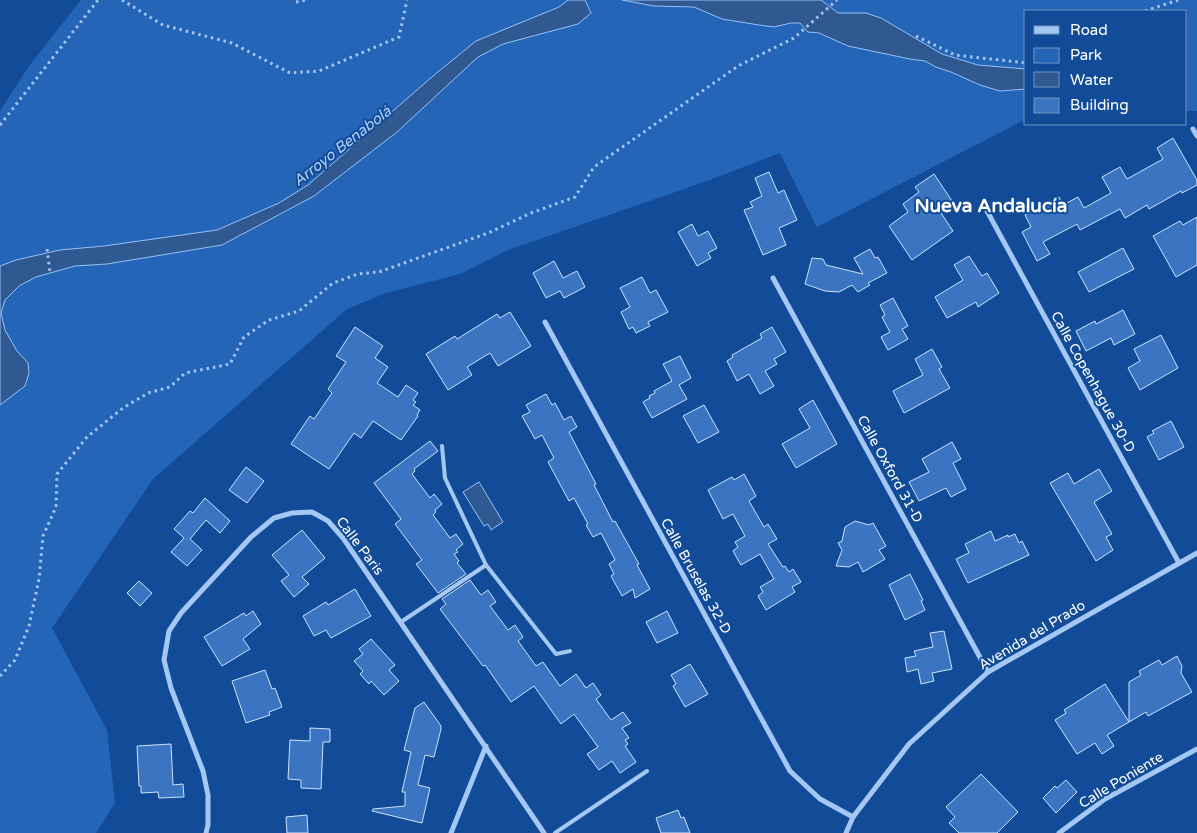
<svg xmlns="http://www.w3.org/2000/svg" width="1197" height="833" font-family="'Varela Round',sans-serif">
<rect width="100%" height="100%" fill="#124c99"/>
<polygon fill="#2565b7" points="81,0 1197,0 1197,111 1186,111 1186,11 1026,11 1026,119 817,227 780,153 707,181 508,250 460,274 386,293 347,309 153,479 52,628 107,730 115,803 96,833 0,833 0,111 29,66"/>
<g fill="#305992" stroke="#96c2f7">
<polygon points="568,0 585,0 591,13 578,24 503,44 478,57 397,132 314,196 222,245 107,264 75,266 36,277 19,286 5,300 1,313 5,330 17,351 28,363 29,373 25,386 0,405 0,266 16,260 60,250 104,246 217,230 279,203 308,185 433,76 476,41 559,7"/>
<polygon points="622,0 821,0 838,13 866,13 881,18 942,54 978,65 1026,69 1026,89 1000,91 980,85 951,72 936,67 925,61 910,59 848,46 819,33 808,32 800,23 791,23 774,27 759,25 722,19 694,7 654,6"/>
<polygon points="479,482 503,522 491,530 488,524 484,526 463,492"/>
</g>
<g fill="#3b75c1" stroke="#cde2fd">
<polygon points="1173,138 1197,180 1197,185 1182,193 1181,191 1149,209 1147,205 1125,218 1120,209 1080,230 1077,224 1043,242 1050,254 1037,261 1022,232 1031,227 1025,215 1059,197 1063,205 1078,197 1084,208 1111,193 1102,177 1120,167 1127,179 1163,159 1157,148"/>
<polygon points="769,172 778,193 784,190 797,220 779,228 786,245 763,255 744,210 753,207 750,202 762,196 755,178"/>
<polygon points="934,174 952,201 939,210 953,231 912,260 889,226 908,212 903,204 919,192 915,187"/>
<polygon points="1197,217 1197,265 1176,277 1153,236 1180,221 1183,225"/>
<polygon points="692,224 698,236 708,231 717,248 708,253 711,258 697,266 678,232"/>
<polygon points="1123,248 1134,269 1089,292 1078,272"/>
<polygon points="870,249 875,258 878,257 887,273 868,283 870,285 858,292 852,285 839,292 825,291 805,284 812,258 823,259 826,265 863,274 854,258"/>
<polygon points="969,256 982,276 987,273 999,293 978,307 976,302 947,318 935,297 963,280 954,265"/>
<polygon points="554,261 563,278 577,271 585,287 564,298 560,291 546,298 533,273"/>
<polygon points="642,277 650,293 656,290 668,312 648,322 650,326 636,333 633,327 629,329 621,312 630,307 620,288"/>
<polygon points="893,298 908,326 902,329 908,339 888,350 881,337 890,332 882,317 885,315 880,305"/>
<polygon points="1123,310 1135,334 1114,345 1111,338 1086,351 1076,331 1095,321 1096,324"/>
<polygon points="510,312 531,346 498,366 490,353 467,367 472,375 448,390 426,354 455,336 457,339 497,314 500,318"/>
<polygon points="355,327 383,346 375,358 388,367 377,383 398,397 406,385 418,393 413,400 416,402 413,405 420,410 417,415 418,416 401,440 373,421 361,438 354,433 329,469 291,444 310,416 314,419 332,393 328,389 346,362 336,356"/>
<polygon points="772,327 786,352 774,359 777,364 765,371 774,386 760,394 749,374 737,381 727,361 733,357 732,355 762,338 760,334"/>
<polygon points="1161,335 1178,368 1140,390 1128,368 1140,361 1134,349"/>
<polygon points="932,349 942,367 939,369 950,388 904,413 893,391 923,375 915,359"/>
<polygon points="680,356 691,378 679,385 687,399 652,418 643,402 650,398 649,396 655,393 654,391 672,381 663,364"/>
<polygon points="546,394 552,405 555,403 564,420 571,416 577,427 569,432 596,484 594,485 613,522 615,521 639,564 637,565 650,589 635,598 633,589 622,596 611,576 614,574 609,564 615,560 601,533 593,537 586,525 588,524 574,498 569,501 548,462 554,458 542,435 535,439 522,416 530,412 526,405"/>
<polygon points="813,400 837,444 796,468 782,444 810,428 799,409"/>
<polygon points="704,405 719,432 698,443 683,416"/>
<polygon points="1171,421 1184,447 1159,460 1147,437 1154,433 1152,431"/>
<polygon points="430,441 438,451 414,469 415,471 412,474 430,498 434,494 442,504 435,510 436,512 433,515 450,538 456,534 463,544 456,550 458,552 454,554 459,561 457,563 466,574 438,593 416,564 422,560 395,524 401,519 374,483"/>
<polygon points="952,442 961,459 953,463 966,489 951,497 946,488 919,501 909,482 929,472 922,459"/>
<polygon points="246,467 264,481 247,503 229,490"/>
<polygon points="1099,469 1112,491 1094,502 1112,534 1106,537 1113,550 1096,561 1050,483 1068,473 1074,484"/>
<polygon points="744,474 756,496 749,501 764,527 768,524 777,539 768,544 783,567 785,566 789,572 793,569 801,582 792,587 795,592 766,610 758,596 763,592 760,587 774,579 760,554 741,565 733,551 738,547 735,542 745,536 733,514 723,519 708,490 732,477 734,480"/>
<polygon points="205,498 230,521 220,533 206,520 190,539 202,550 187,566 171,552 184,538 174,529 190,511 193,513"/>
<polygon points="855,521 869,525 873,523 886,546 879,550 885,559 863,572 858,562 849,567 836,566 842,550 838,543 842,541 845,527"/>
<polygon points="302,530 325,558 302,577 309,584 294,597 281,581 289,575 272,555"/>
<polygon points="991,531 995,541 1008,535 1008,537 1015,534 1019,543 1022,541 1029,555 968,583 956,559 969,553 965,544"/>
<polygon points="910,574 923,600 921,601 925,610 905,620 889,585"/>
<polygon points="470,580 481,595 488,590 496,602 490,606 508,630 515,625 523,637 518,641 536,666 543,662 560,686 576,674 586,688 593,683 601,695 596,699 611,720 623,712 631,723 622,728 629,738 625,740 628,744 625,746 636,762 620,773 612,761 599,770 587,754 598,747 574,714 561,724 534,686 511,702 485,665 483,666 440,609 446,604 442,599"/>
<polygon points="139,581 152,593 140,606 127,593"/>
<polygon points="355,589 371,616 331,638 326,630 314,636 303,616 326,602 328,605"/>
<polygon points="253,611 261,624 243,639 250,649 222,666 204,637 244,613 246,616"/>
<polygon points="667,611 678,633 657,643 646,622"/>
<polygon points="944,631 952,669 932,673 934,681 921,684 918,669 907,672 905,658 916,656 914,651 933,647 930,633"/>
<polygon points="371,639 395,665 389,670 399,681 384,695 371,681 369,684 360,674 363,671 354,661 363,654 359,649"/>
<polygon points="1177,656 1182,666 1181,673 1192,692 1148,716 1146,712 1129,722 1129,682 1141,675 1139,671 1159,660 1162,665"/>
<polygon points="690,664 708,694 685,707 673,686 676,684 671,675"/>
<polygon points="265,670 272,689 275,688 282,707 269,712 270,715 246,723 232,681"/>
<polygon points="1105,684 1129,722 1107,735 1114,746 1102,754 1095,743 1077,754 1055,720 1066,713 1064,710"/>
<polygon points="424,702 441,726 441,729 434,757 425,755 418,785 430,788 422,823 372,811 373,809 405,806 405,792 402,792 411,752 404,750 415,708"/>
<polygon points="310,728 330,729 330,742 323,742 321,789 301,788 301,780 288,779 290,740 310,741"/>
<polygon points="171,744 173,785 183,784 184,797 159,798 158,792 141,793 141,786 139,786 137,746"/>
<polygon points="981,774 1018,812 997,833 959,833 949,823 955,817 946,807"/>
<polygon points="1066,780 1077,792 1056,813 1043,798 1055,786 1057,788"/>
<polygon points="678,810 681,818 684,817 690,833 661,833 656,818"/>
<polygon points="307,815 308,833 287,833 286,817"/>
</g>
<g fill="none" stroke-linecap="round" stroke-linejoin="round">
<g stroke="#a4c7f4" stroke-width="3" stroke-dasharray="2.5 4" stroke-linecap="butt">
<polyline points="122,0 163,25 232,43 290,73 319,71 399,37 407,0"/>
<polyline points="296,2 307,0"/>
<polyline points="1145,11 1178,0"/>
<polyline points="916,36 955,55 1026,63"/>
<polyline points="0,125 98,0"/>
<polyline points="47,249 50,272"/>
<polyline points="0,676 15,660 29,626 39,579 43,536 56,507 57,474 87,437 123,408 148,393 170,387 185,373 230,364 244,337 269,320 299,311 333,283 358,274 379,272 488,233 531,213 575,197 594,167 738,66 794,38 837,0"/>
</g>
<g stroke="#a4c7f4" stroke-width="4">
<polyline points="442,446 445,478 486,565 556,654 570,651"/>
<polyline points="401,622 486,565"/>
<polyline points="555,833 647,771"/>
</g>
<g stroke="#a4c7f4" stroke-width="5">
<polyline points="1193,129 1197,136"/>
<polyline points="987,211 1179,563"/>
<polyline points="773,278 988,672"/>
<polyline points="545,322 790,771 820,799 853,817"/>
<polyline points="206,833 208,825 208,795 203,771 171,688 164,660 169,631 181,613 251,537 274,518 292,513 312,512 328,521 343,538 544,833"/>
<polyline points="451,833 486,746"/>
<polyline points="846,833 853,817 909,744 988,672 1197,553"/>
<polyline points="1059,833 1105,799 1197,749"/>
</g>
</g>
<g text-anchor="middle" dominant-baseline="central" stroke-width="4" stroke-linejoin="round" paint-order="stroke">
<g font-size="14" fill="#fff" stroke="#124c99">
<text transform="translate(1093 382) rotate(61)">Calle Copenhague 30-D</text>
<text transform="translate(890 469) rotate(61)">Calle Oxford 31-D</text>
<text transform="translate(360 546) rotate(53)">Calle Paris</text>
<text transform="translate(696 576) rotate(61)">Calle Bruselas 32-D</text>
<text transform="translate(1032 635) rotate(-31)">Avenida del Prado</text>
<text transform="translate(1121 780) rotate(-31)">Calle Poniente</text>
</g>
<g font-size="15" font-style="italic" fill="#b1d2fa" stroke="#124c99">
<text transform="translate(342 146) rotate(-38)">Arroyo Benabolá</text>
</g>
<g font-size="19" font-weight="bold" fill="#fff" stroke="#124c99">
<text x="991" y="206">Nueva Andalucía</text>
</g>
</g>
<rect x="1024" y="10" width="162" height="115" fill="#124c99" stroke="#7194c2"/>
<rect x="1034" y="26" width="25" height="8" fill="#a4c7f4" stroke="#7194c2"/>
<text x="1070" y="35" font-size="15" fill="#ffffff">Road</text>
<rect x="1034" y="48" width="25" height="15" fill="#2565b7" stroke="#7194c2"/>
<text x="1070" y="60" font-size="15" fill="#ffffff">Park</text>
<rect x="1034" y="72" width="25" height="15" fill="#305992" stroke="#7194c2"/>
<text x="1070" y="85" font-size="15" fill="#ffffff">Water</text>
<rect x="1034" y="98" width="25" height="15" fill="#3b75c1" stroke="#7194c2"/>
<text x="1070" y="110" font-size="15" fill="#ffffff">Building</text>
</svg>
